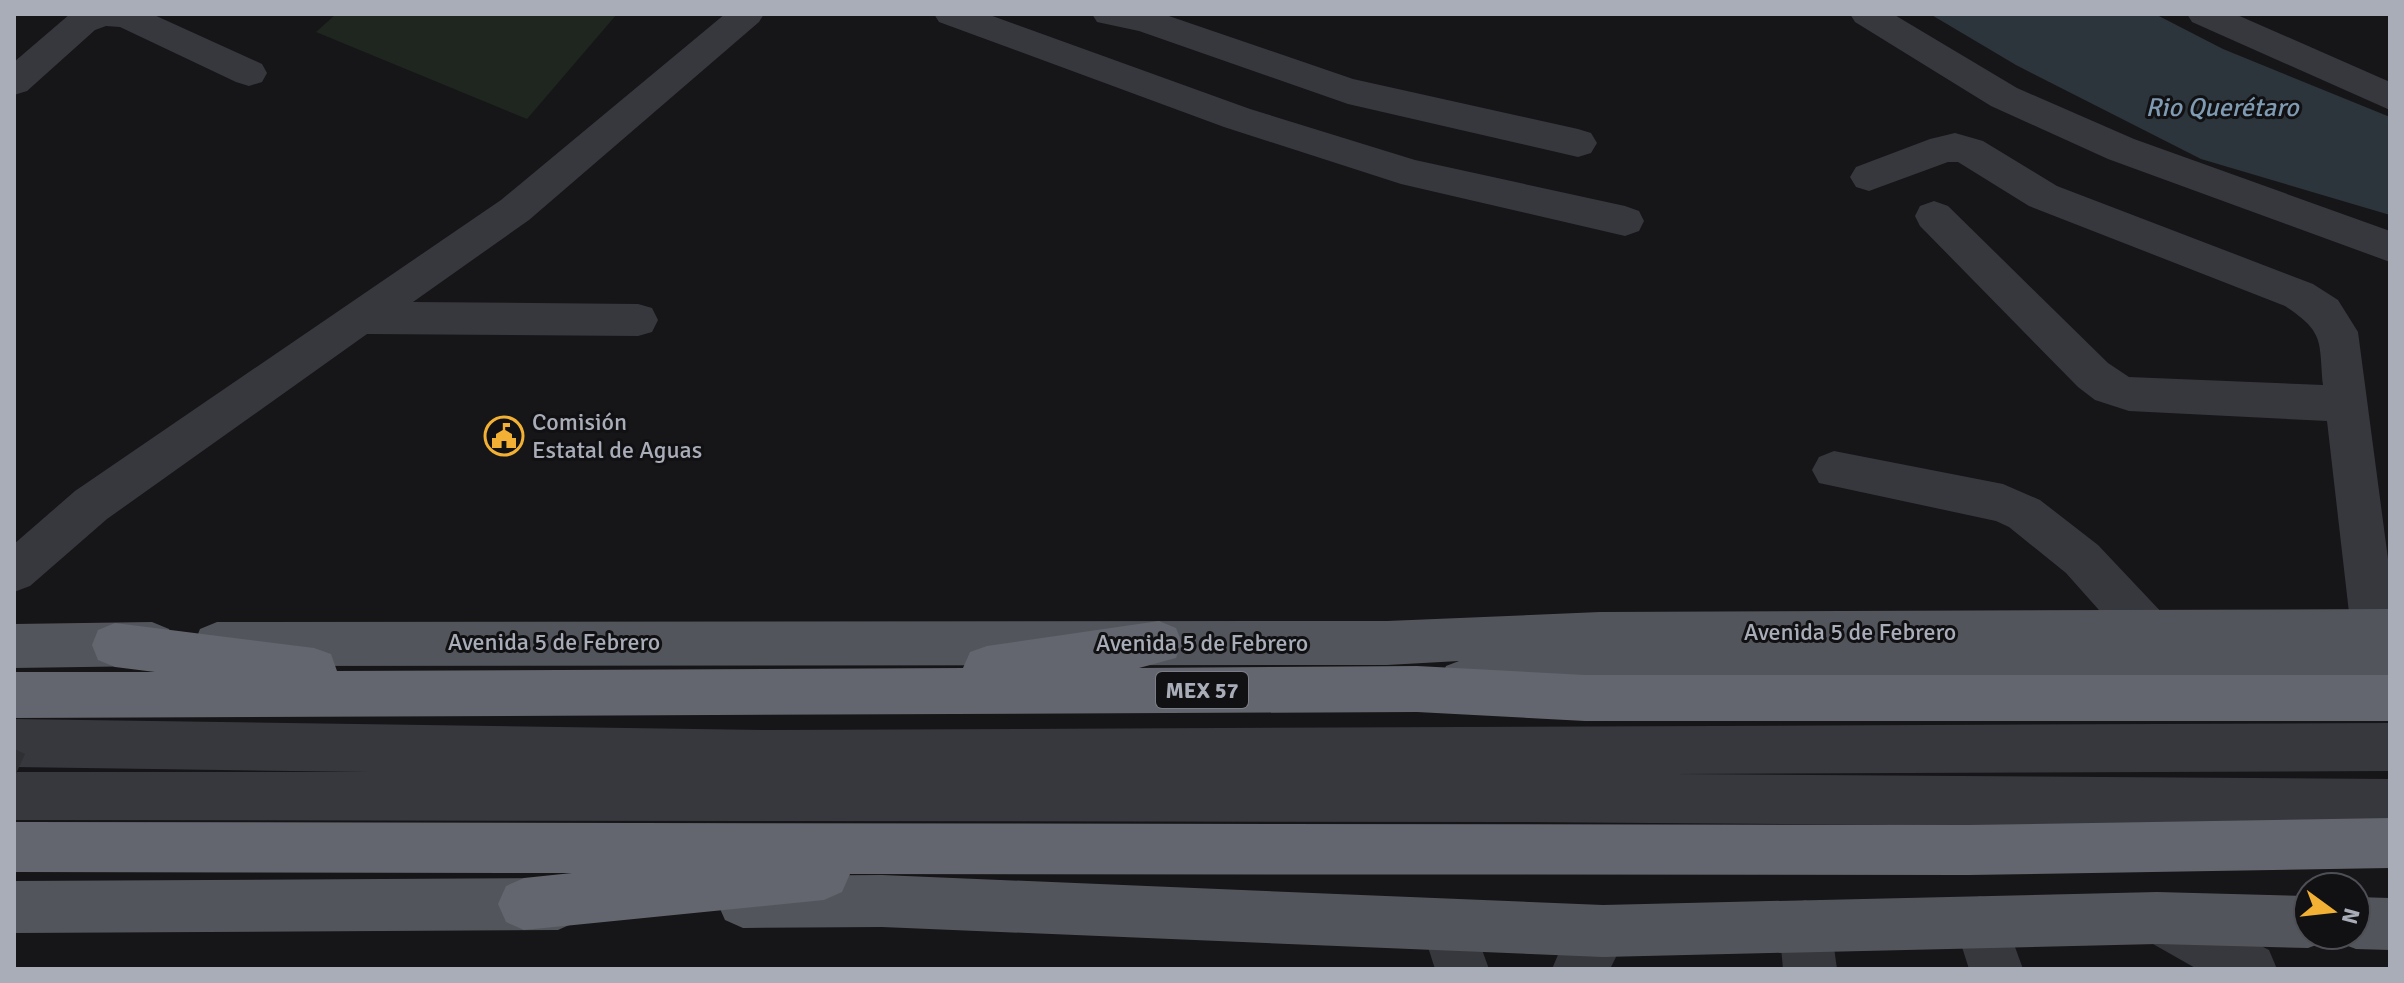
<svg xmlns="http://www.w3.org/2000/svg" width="2404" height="983" font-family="Signika,sans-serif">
<rect width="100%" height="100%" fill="#161618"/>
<polygon fill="#1e261f" points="336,14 617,14 527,119 316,32"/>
<polygon fill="#2c353c" points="1930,14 2155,14 2223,49 2390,117 2390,215 2201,159 2016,65"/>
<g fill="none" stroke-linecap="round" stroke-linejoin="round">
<g fill="#37383d" fill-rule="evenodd">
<polygon points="70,14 152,14 262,64 267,73 262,82 249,86 236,82 120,27 106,26 95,30 27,91 14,95 14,62"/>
<polygon points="725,14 764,14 759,22 529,220 413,302 638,304 652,308 658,320 652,332 638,336 367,334 107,519 30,586 14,592 14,544 75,491 501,200"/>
<polygon points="934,14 987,14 1250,109 1415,160 1625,206 1639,211 1644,221 1639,231 1625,236 1401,184 1224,127 939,22"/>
<polygon points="1092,14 1163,14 1353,79 1578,129 1591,133 1597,143 1591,153 1578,157 1348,104 1139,31 1097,22"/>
<polygon points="1850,14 1893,14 2017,88 2134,139 2390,231 2390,262 2108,159 1991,106 1855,22"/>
<polygon points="2187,14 2235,14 2390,82 2390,110 2192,22"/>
<path d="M1955 133 1983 141 2057 186 2313 284 2338 300 2358 332 2390 574V645L2374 651 2357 645 2351 630 2327 421 2129 411 2095 400 2078 387 1920 226 1915 216 1920 206 1934 201 1948 206 2108 363 2129 377 2323 385C2319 341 2325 332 2285 306L2029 206 1958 162H1948L1869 191 1856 187 1850 177 1856 167 1930 139Z"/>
<polygon points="1834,451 2003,484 2040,500 2098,545 2165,616 2171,631 2165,646 2148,652 2131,646 2066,573 2009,527 1996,521 1819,483 1812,470 1819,457"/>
<polygon points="14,719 770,730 2390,723 2390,771 1675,774 2390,779 2390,829 1518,822 14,820 14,772 367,772 14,767"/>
<polygon points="2157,892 2269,950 2277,969 2197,969 2139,936 2131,918 2139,900"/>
<polygon points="1980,896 1999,903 2023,969 1969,969 1954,922 1961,903"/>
<polygon points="1447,899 1466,906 1489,969 1435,969 1421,925 1428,906"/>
<polygon points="1805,900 1824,907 1831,926 1837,969 1783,969 1779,926 1786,907"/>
<polygon points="1603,905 1622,912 1629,931 1610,969 1552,969 1560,950 1584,912"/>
</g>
<g fill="#53555c" fill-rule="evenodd">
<polygon points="2390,609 2390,689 1799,690 1584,683 1463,704 1446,698 1439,682 1446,666 1459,661 1387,665 217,666 200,659 194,644 200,629 217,622 1387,621 1600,612"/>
<polygon points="152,622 169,629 175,644 169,659 152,666 14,668 14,624"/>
<polygon points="882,875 1603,905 2157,892 2308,896 2308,935 2329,935 2327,941 2308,948 2157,944 1603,957 882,927 743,928 725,920 717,902 725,884 743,876"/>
<polygon points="558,878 576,886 584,904 576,922 558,930 14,933 14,881"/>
<polygon points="2356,897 2390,898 2390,950 2356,949 2337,942 2335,935 2356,935"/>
</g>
<g fill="#63666e" fill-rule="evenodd">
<polygon points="1159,621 1176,628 1182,643 1176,658 1139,668 1417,666 1585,675 2390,675 2390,721 1585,721 1417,712 14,718 14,672 155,672 115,667 98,660 92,645 98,630 115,623 314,648 331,654 337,671 963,668 970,652 987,646"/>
<polygon points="2390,818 2390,868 1968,875 850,874 842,892 824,900 524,930 506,922 498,904 506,886 524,878 572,873 14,872 14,822 1968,825"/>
</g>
</g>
<polygon fill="#2f3033" points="14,749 25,754 14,778"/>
<defs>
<symbol id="civic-ring" viewBox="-11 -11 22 22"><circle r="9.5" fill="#111113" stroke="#f2b134" stroke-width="1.5"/><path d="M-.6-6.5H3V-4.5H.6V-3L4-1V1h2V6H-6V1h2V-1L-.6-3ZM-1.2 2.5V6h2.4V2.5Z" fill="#f2b134"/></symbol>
</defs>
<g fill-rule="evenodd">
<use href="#civic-ring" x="482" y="414" width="44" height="44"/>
</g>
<g text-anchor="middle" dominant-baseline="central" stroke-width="6" stroke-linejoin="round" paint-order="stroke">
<rect fill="#111113" stroke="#7b7e86" stroke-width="2" x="1156" y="672" width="92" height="36" rx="6"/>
<g font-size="22" font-weight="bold" fill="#a8adb8">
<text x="1202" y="690">MEX 57</text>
</g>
<g font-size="24" fill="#a8adb8" stroke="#111113" text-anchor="start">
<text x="532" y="422">Comisión<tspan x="532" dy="28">Estatal de Aguas</tspan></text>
</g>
<g font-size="24" fill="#a8adb8" stroke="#111113">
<text x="1850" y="632">Avenida 5 de Febrero</text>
<text x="554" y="642">Avenida 5 de Febrero</text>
<text x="1202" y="643">Avenida 5 de Febrero</text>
</g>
<g font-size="26" font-style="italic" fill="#7f9bb3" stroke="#111113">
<text x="2222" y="108">Rio Querétaro</text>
</g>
</g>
<rect width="2404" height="983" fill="none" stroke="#a8adb8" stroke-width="32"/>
<g transform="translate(2332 911) rotate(105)"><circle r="38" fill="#111113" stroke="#4d4f55" stroke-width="2"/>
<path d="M0-6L14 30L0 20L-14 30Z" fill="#f2b134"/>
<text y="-12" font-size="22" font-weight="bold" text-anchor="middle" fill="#a8adb8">N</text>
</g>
</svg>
